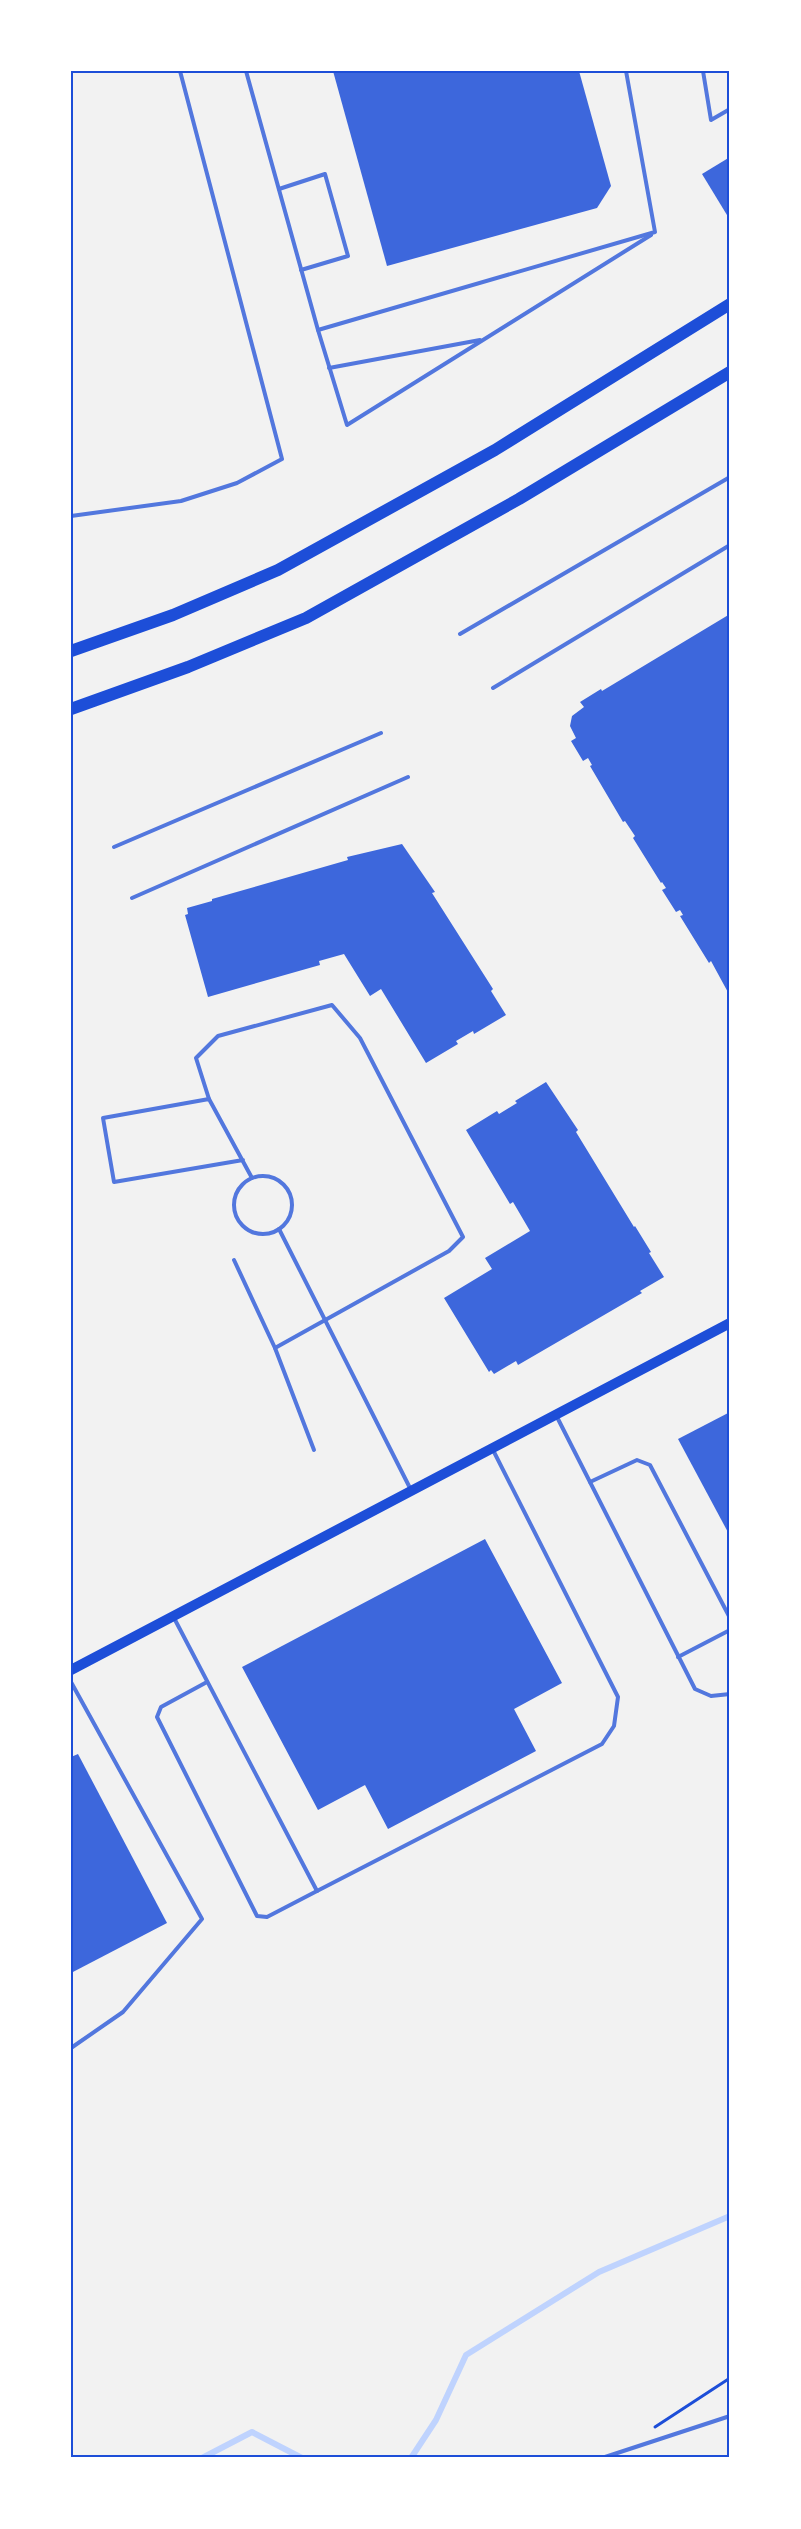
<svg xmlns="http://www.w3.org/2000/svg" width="801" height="2529" font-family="Barlow,sans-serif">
<rect width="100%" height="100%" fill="#f2f2f2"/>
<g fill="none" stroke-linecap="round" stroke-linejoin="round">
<g stroke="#bfd3fe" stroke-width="6">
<polyline points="202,2458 252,2432 302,2458"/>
<polyline points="411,2458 436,2420 466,2355 599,2272 730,2216"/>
</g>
</g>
<g fill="#3d67dc">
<polygon points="333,71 579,71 611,186 597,208 387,266"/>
<polygon points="730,157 730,220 702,174"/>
<polygon points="730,614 730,996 711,961 709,963 680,916 683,915 680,910 676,912 662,890 666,888 662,882 661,883 633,838 635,836 625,821 623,822 590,766 592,765 588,758 583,761 571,741 576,738 570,726 572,716 584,707 580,702 601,689 602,691"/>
<polygon points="402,844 435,892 432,893 493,989 491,991 506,1015 474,1034 473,1031 456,1041 458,1044 426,1063 381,989 370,996 344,954 319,961 320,965 208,997 185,915 188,914 187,908 212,901 212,899 348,860 347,857"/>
<polygon points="546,1082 578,1130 576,1132 634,1227 635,1226 651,1252 649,1253 664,1277 640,1291 642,1293 518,1365 516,1361 494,1374 491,1370 489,1372 444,1298 492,1269 485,1258 530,1231 513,1202 510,1204 466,1130 497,1111 499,1114 517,1103 515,1101"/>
<polygon points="730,1412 730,1536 678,1439"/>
<polygon points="485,1539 562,1683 514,1709 536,1751 388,1829 365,1785 318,1810 242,1667"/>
<polygon points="78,1754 167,1923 71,1973 71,1757"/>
</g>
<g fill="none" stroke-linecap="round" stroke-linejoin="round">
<polyline stroke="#1d4ed8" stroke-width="3" points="655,2427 730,2378"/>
<g stroke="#5277de" stroke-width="4">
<polyline points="246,71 318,330 655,232 626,71"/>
<polyline points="703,71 711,120 730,109"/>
<polyline points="279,189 325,174 348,256 301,270"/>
<polyline points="318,330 347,425 651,235"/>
<polyline points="329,368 480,340"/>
<polyline points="71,516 181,501 237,483 282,459 180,71"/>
<polyline points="460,634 730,477"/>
<polyline points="493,688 730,545"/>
<polyline points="114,847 381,733"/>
<polyline points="132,898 408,777"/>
<polyline points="209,1099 196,1058 218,1036 332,1005 360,1038 463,1237 449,1251 275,1348 234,1260"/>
<polyline points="243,1160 114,1182 103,1118 209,1099 252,1178"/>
<circle cx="263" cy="1205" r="29"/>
<polyline points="279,1229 411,1490"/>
<polyline points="275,1348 314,1450"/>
<polyline points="557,1417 695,1689 711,1696 730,1694"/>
<polyline points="590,1482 637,1460 650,1465 730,1618"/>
<polyline points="173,1616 317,1891 602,1744 614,1726 618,1697 492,1448"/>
<polyline points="678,1657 730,1630"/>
<polyline points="71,1682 202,1919 123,2012 71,2048"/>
<polyline points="207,1682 161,1707 157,1717 257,1916 267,1917 317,1891"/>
<polyline points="602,2458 730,2416"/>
</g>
<polyline stroke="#1d4ed8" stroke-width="10" points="71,1670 730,1323"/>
<g stroke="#1d4ed8" stroke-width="12">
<polyline points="71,651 173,615 278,570 495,450 730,304"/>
<polyline points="71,709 188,667 306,618 519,499 730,372"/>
</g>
</g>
<rect width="801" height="2529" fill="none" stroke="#ffffff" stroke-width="145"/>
<rect x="72" y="72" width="656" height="2384" fill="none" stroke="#1d4ed8" stroke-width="2"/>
</svg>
